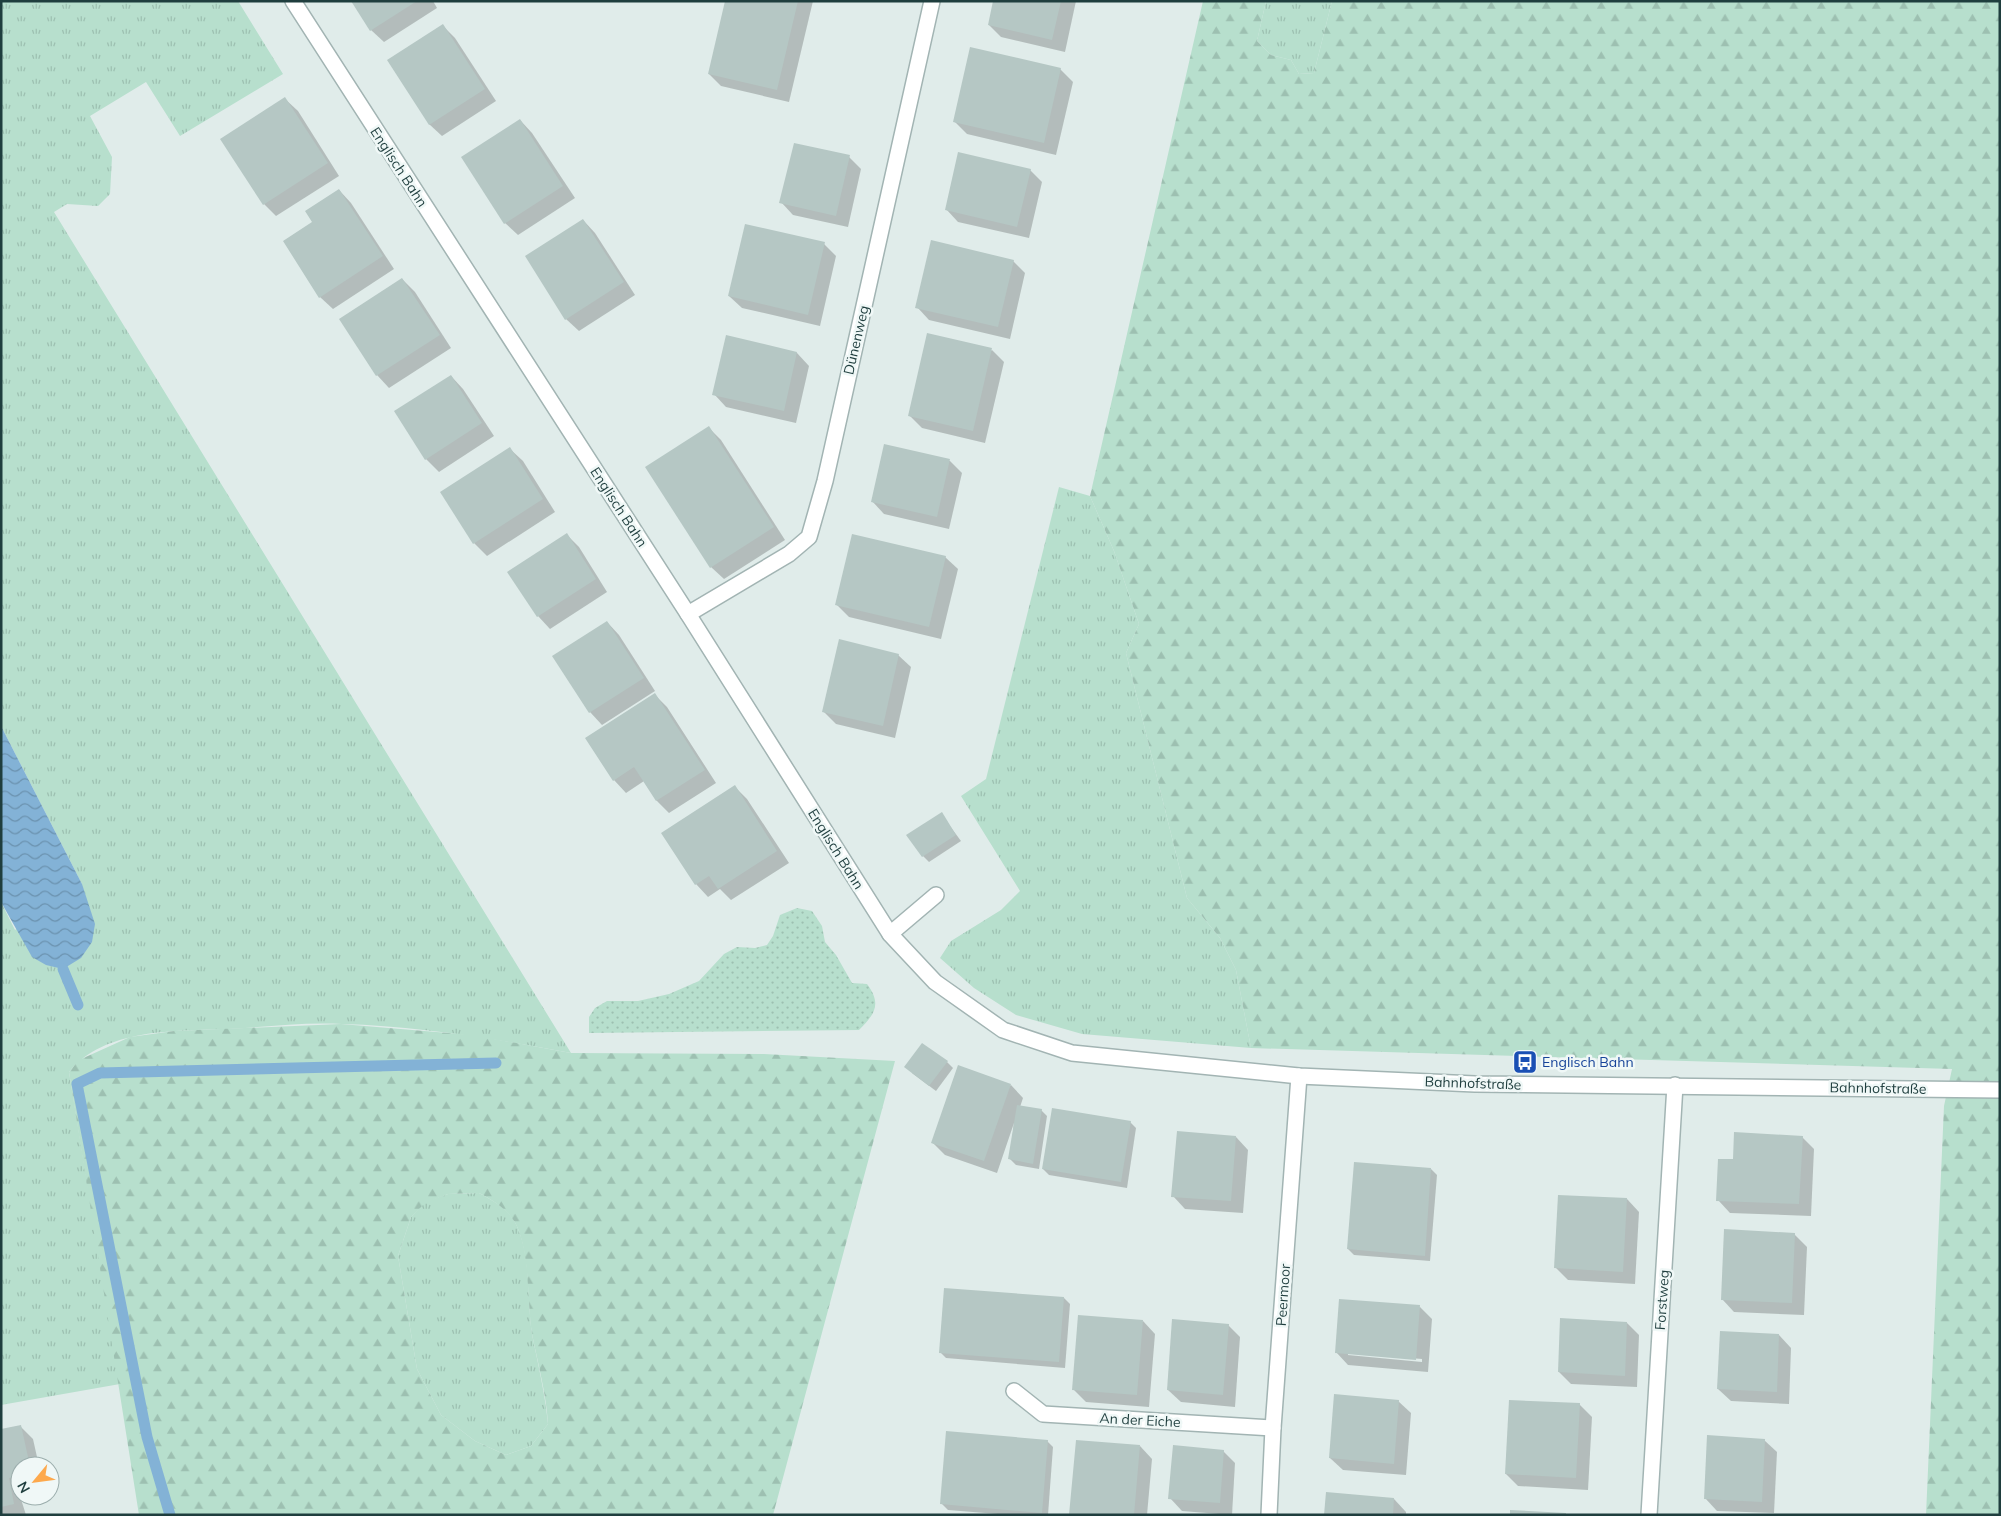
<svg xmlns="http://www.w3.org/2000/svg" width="2001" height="1516" font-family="Mulish,sans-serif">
<defs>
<pattern id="grass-tufts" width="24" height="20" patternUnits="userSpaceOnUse" patternTransform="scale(1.25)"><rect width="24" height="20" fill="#b7dfcd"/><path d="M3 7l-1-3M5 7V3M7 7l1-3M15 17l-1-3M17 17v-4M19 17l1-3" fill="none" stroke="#9dc0b1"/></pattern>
<pattern id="forest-firs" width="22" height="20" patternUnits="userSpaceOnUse" patternTransform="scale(1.25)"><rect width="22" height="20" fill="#b7dfcd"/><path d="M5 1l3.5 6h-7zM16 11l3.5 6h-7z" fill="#9dc0b1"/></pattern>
<pattern id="park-dots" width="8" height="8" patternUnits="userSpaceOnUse" patternTransform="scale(1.25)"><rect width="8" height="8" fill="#b7dfcd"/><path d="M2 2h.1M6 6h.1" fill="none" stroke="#9dc0b1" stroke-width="1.8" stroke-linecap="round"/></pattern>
<pattern id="water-waves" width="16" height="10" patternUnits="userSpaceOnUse" patternTransform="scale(1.25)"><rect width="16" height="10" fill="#83b2d6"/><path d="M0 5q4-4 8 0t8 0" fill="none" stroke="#6b92af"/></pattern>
</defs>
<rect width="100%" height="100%" fill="#e0ecea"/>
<g fill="url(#grass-tufts)">
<path d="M1 1H238L283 74 180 136 146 82 90 116 112 157 110 194 98 206 67 204 54 212 571 1053C495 1039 419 1026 342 1024 304 1022 266 1027 228 1029 176 1031 105 1028 69 1072L120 1384 1 1405V902L15 930 82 884 1 726Z"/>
<polygon points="1266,1 1332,1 1314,73 1299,74 1291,60 1271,55 1257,41"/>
<polygon points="1059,487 1090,496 1114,551 1139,624 1126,653 1187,898 1220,938 1236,970 1251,1048 1082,1034 1016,1015 974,988 940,958 951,941 1001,910 1020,891 961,796 986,779"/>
<path d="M479 1193C496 1202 512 1211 519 1231 531 1263 527 1300 532 1334 538 1364 545 1393 548 1424L531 1446 506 1455 475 1441 441 1415 417 1369 398 1256 411 1217 425 1202 448 1194Z"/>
</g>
<g fill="url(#forest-firs)" fill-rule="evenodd">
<polygon points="1203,1 1266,1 1257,41 1271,55 1291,60 1299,74 1314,73 1332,1 2000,1 2000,1515 1926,1515 1944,1106 1952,1069 1251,1048 1236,970 1220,938 1187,898 1126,653 1139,624 1114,551 1090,496"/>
<path d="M341 1024 472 1035 571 1053 764 1054 895 1061 773 1515H139L69 1072 79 1060 130 1037 174 1031ZM479 1193C496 1202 512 1212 519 1231 530 1263 527 1300 532 1334 538 1364 546 1393 548 1424L531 1446 506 1455 475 1441 441 1415 417 1369 398 1256 411 1217 425 1203 448 1194Z"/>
</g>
<path fill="url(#park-dots)" d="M797 908 812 911 822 926 825 942 836 955 852 983 867 984C882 1004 875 1014 859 1030L589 1033V1017L595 1008 607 1001H638L669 994 699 981 724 954 737 947 755 948 767 945 773 936 780 915Z"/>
<polygon fill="url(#water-waves)" points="1,726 82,884 95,924 92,942 81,958 63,969 46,965 32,957 1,902"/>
<g fill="#0003" fill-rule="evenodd">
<polygon points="353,1 433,1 437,8 384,42 371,30"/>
<polygon points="726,1 813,1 789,102 721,86 709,74"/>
<polygon points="994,1 1076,1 1065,52 1001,37 989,25"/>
<polygon points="443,26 455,38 496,101 442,136 429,124"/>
<polygon points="1060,69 1073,82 1056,155 967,134 954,121"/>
<polygon points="285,99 298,111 339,176 276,216 264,204"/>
<polygon points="520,120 532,133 575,198 518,235 505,223"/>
<polygon points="849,157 861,169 848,227 793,215 781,202"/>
<polygon points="1030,170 1042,182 1029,238 958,222 946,209"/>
<polygon points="339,190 351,203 394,269 333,309 320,297 314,223"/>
<polygon points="583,220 595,233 635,295 579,331 566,319"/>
<polygon points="824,244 836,256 820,326 742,308 729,296"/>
<polygon points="1013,261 1025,273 1010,339 929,320 917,307"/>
<polygon points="402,279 415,292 451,348 389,388 377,375"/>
<polygon points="727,337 797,353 809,366 796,423 726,407 714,394"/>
<polygon points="992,350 1004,362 985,443 922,428 910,416"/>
<polygon points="451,376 463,389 494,436 439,472 426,459"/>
<polygon points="709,428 721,440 785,540 724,579 711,567"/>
<polygon points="885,445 950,461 962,473 949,529 884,514 872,501"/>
<polygon points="510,449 523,461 555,512 487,556 474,543"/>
<polygon points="567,535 579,547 607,592 550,629 538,616"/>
<polygon points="945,557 958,569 941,639 849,617 837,605"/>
<polygon points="607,622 619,635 655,691 602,725 590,712"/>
<polygon points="898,655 911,667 895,738 836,724 824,712"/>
<polygon points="655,695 667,707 716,783 669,813 657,801 644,781 626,793 614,780"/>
<polygon points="735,787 747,799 789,863 731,900 720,889 708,897 696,884"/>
<polygon points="941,814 961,841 929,862 923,856"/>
<polygon points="947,1062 953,1068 936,1091 912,1073"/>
<polygon points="1011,1085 1023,1098 1020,1107 1041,1110 1047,1116 1039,1169 1016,1165 1010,1159 1014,1123 997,1173 945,1155 932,1142"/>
<polygon points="1130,1122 1136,1128 1127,1188 1049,1175 1043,1169"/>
<polygon points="1236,1137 1248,1150 1243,1213 1185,1209 1173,1196"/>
<polygon points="1802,1137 1814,1149 1811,1216 1730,1213 1718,1200"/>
<polygon points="1431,1169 1437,1175 1430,1261 1354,1255 1348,1249"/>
<polygon points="1627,1199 1639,1212 1635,1284 1568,1280 1556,1268"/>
<polygon points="1794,1234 1807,1247 1804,1315 1734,1312 1722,1299"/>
<polygon points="1064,1298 1070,1304 1065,1368 946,1358 940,1352"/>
<path d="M1420 1307 1432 1319 1428 1372 1348 1365 1336 1352ZM1348 1353 1422 1359V1362L1348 1355Z"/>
<polygon points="1143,1321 1155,1334 1149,1407 1086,1402 1073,1389"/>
<polygon points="1627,1323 1639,1335 1637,1387 1571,1384 1559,1372"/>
<polygon points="1228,1325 1240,1337 1235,1407 1181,1402 1168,1390"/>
<polygon points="1779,1335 1791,1348 1789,1404 1731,1401 1718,1389"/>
<polygon points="1398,1401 1411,1413 1406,1475 1343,1470 1330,1458"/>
<polygon points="1579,1404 1592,1417 1588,1490 1518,1486 1506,1474"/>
<polygon points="20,1426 33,1439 39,1466 20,1466 20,1496 26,1515 1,1515 1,1431"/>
<polygon points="1764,1440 1777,1452 1774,1513 1717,1511 1705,1498"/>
<polygon points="1047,1441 1053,1447 1048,1515 1010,1515 948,1510 942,1504"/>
<polygon points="1140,1446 1152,1459 1147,1515 1071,1515"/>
<polygon points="1223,1451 1235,1463 1232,1515 1182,1511 1170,1498"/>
<polygon points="1394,1499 1406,1512 1406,1515 1325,1515"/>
</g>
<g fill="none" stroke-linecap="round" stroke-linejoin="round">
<g stroke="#83b2d6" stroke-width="11">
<polyline points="63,969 78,1005"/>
<polyline points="170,1515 147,1437 77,1084 100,1073 496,1063"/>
</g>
</g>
<g fill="#b5c7c4">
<polygon points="351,1 417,1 370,31"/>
<polygon points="725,1 798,1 777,90 708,74"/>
<polygon points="993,1 1061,1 1052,40 988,25"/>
<polygon points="443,24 485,89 429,125 387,60"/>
<polygon points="970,47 1061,68 1044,143 953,122"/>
<polygon points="285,97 328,163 263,205 220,139"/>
<polygon points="520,119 563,186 504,224 461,157"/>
<polygon points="794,143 850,155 836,216 779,203"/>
<polygon points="958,152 1031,169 1017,227 945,210"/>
<polygon points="339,189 383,256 319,298 283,241 312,222 305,211"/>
<polygon points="583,219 624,282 565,320 525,256"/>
<polygon points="745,224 825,242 808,315 728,296"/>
<polygon points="931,240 1014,260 998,327 915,308"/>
<polygon points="402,278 440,335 376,376 339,319"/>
<polygon points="927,333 992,348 973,431 908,416"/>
<polygon points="726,335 797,352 784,411 712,395"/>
<polygon points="451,375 482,423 425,460 394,411"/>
<polygon points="709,426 774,527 710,568 645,467"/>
<polygon points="884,444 950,459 937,517 871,502"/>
<polygon points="510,447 543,499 473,544 440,492"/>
<polygon points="567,533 596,579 537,617 507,572"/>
<polygon points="852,534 946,556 929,627 835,605"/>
<polygon points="607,621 644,678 589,713 552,656"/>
<polygon points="839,639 899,654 883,726 822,712"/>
<polygon points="655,693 705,770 656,801 634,767 613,781 585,738"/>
<polygon points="735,785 777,851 718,889 709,876 695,885 661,833"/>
<polygon points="942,812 956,835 922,857 906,835"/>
<polygon points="922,1043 948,1061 929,1086 904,1067"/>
<polygon points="958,1065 1011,1084 984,1161 931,1143"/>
<polygon points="1017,1105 1042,1109 1033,1164 1008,1159"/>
<polygon points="1052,1108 1131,1121 1121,1182 1042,1169"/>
<polygon points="1177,1131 1236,1136 1231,1201 1171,1197"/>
<polygon points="1734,1132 1803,1136 1799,1204 1716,1201 1718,1159 1733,1159"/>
<polygon points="1354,1162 1431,1168 1425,1256 1347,1249"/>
<polygon points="1558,1195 1627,1198 1623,1272 1554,1268"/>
<polygon points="1724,1229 1795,1233 1792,1303 1721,1300"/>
<polygon points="944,1288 1064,1297 1059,1362 939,1353"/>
<polygon points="1339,1299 1420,1305 1416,1360 1335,1353"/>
<polygon points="1078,1315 1143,1320 1137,1395 1072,1390"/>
<polygon points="1560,1318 1627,1322 1625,1376 1558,1372"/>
<polygon points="1172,1319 1229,1324 1223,1395 1167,1390"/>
<polygon points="1720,1331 1779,1334 1777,1392 1717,1389"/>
<polygon points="1334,1394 1399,1400 1394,1464 1329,1458"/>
<polygon points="1509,1400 1580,1403 1576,1478 1505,1474"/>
<polygon points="21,1425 30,1466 20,1466 20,1476 9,1478 14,1504 1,1507 1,1429"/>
<polygon points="946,1431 1048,1440 1042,1513 940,1504"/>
<polygon points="1707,1435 1765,1439 1762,1502 1704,1499"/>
<polygon points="1076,1440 1140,1445 1134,1515 1069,1515"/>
<polygon points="1173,1445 1224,1450 1220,1503 1168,1499"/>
<polygon points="1326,1492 1394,1498 1393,1515 1324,1515"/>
<polygon points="1510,1510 1566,1513 1566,1515 1510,1515"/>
</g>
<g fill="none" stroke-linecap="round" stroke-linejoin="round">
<defs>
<g id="minor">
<polyline points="293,1 688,614 890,934 935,982 1003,1030 1072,1053 1299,1076 1475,1084 2000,1090"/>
<polyline points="688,614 789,554 809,537 825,481 932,1"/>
<polyline points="890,934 936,895"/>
<polyline points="1014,1391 1043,1414 1273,1428"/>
<polyline points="1269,1515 1273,1428 1299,1076"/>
<polyline points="1649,1515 1675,1085"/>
</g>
</defs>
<use href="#minor" stroke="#a2b4b3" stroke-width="18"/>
<use href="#minor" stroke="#fff" stroke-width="15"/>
</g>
<defs>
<symbol id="bus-square" viewBox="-11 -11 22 22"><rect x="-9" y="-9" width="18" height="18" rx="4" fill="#1a4fb4" stroke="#f0f8f7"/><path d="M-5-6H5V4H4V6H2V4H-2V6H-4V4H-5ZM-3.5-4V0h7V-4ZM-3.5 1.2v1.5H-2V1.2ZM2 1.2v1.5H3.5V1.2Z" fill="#fff"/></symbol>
</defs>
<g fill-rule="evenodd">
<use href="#bus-square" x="1511" y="1048" width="28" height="28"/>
</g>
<g text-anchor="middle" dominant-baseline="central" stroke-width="5" stroke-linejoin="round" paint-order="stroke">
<g font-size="14" fill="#1f3e3e" stroke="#f0f8f7">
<text transform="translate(399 167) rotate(57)">Englisch Bahn</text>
<text transform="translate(856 340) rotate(-77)">Dünenweg</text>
<text transform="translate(619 507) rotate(57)">Englisch Bahn</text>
<text transform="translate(836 849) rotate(58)">Englisch Bahn</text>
<text transform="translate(1473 1083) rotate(2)">Bahnhofstraße</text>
<text transform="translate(1878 1088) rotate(1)">Bahnhofstraße</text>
<text transform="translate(1283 1295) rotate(-86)">Peermoor</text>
<text transform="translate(1662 1300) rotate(-86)">Forstweg</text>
<text transform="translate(1140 1420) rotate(3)">An der Eiche</text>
</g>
<g font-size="14" fill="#164399" stroke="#f0f8f7" text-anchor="start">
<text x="1542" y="1062">Englisch Bahn</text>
</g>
</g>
<rect width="2001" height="1516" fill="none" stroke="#1f3e3e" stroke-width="5"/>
<g transform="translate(35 1481) rotate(241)"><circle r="24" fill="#f0f8f7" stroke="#9caead"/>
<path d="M0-4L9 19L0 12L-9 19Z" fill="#fda94d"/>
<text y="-8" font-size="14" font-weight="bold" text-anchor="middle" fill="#1f3e3e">N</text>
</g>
</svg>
